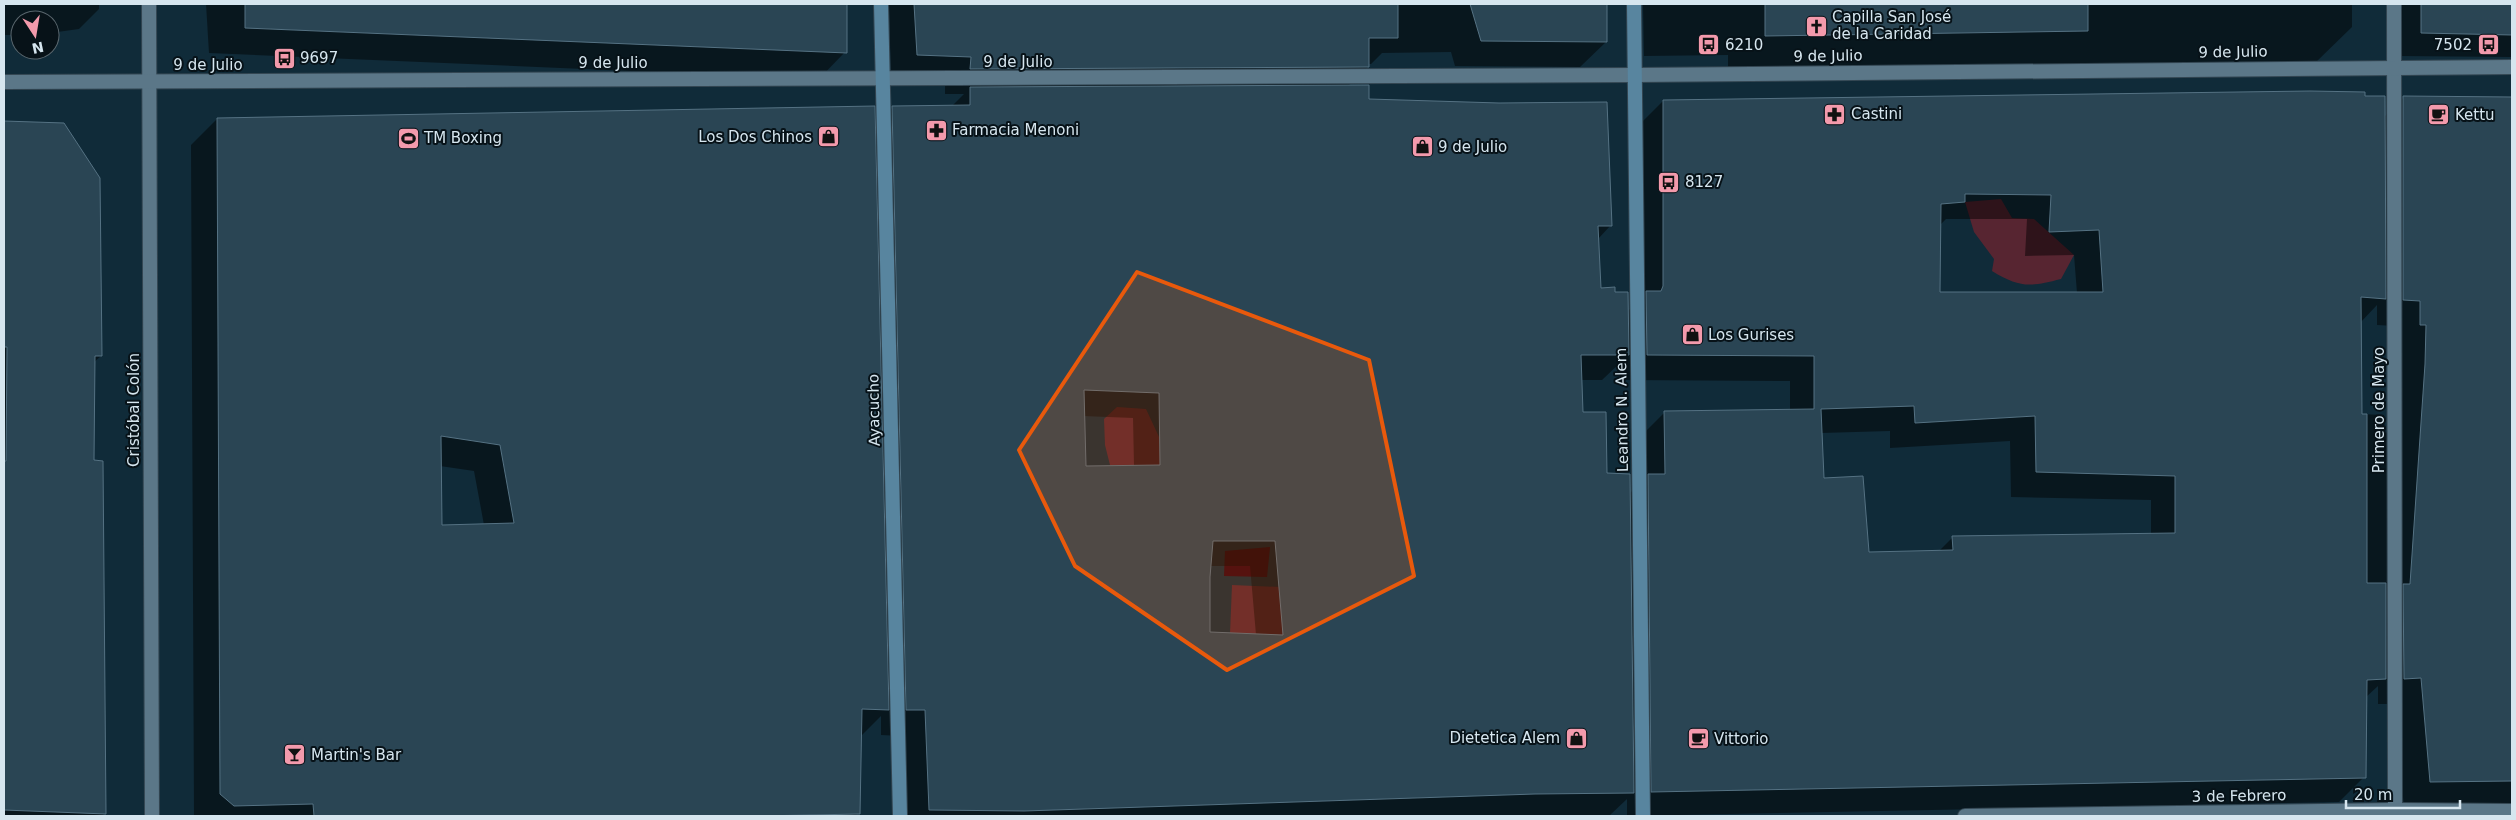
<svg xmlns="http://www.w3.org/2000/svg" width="2516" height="820" font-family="'DejaVu Sans',sans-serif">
<rect width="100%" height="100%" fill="#102b39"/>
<g fill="#572531">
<path d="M2001 199 2012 218 2034 219 2074 255 2061 279C2030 287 2020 288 1992 271L1994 259 1974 232 1965 202Z"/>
<polygon points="1117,407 1146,409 1159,437 1161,465 1110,465 1105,445 1104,419"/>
<polygon points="1232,585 1426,593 1420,643 1230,634"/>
</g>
<polygon fill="#320011" points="1270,547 1267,577 1224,576 1225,551"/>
<g fill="#0007" fill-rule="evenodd">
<polygon points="4,4 99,4 99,9 79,29 50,33 50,20 20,20 20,35 4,35"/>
<polygon points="206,4 845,4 845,52 819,79 209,53"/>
<path d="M889 4H1605L1606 42 1580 67 1455 66 1451 52 1382 53 1371 64H1368V67L1348 86 1367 100 1611 225 1598 239 1600 289 1614 293 1627 312 1639 300 1638 126 1663 101 2364 97 2384 117 2403 98H2512V807L2404 808 2395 704H2378V686L2365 698 2364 777 2339 802 1627 816V799L1609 816H903L900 736 881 735V716L861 736 858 813 855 816H194L191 145 217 119 874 126 893 107 952 106 964 94H945V83L891 81ZM1946 219H2027L2025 256 2074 255 2077 293H1938L1939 226ZM2377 305V325L2395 326 2397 422 2385 434 2384 415 2360 414V323ZM1622 361V380L1790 381V410L1665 412 1640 437V483L1629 494 1605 475 1582 413 1581 380H1602ZM1083 416 1133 418 1134 466 1085 467ZM1890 431V448L2010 441 2011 497 2151 500V534L1953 537 1938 552 1868 554 1823 479 1821 433ZM440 466 474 471 484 525 441 526ZM1210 566H1250L1256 635 1209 634Z"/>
<polygon points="1643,4 2352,4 2352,27 2314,64 1728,73 1728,55 1644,56"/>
<polygon points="2398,4 2512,4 2512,57 2398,56"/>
<polygon points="4,122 20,122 101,356 93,363 93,462 104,814 102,816 4,816"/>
</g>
<g fill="#2a4554" stroke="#557283" fill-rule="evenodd">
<polygon points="245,4 847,4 847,53 245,28"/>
<polygon points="914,4 1398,4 1398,38 1369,38 1369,67 970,69 971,57 917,55"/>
<polygon points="1470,4 1607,4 1607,42 1481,41"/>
<polygon points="1765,4 2088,4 2088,31 1765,36"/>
<polygon points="2421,4 2512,4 2512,35 2421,33"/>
<path d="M1369 85V99L1499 103 1607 102 1612 226H1598L1601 288 1615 287V292H1628L1629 355H1581L1583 412H1606L1607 473 1630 474 1634 793 1535 794 1024 811 929 810 925 710H906L892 106 970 105V87ZM1084 390 1159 393 1160 465 1086 466ZM1213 541H1275L1283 635 1210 632V577Z"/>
<path d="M2310 91 2365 92V96H2385L2386 299 2361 297 2362 414H2367V583H2386V679L2367 680 2366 778 1651 792 1648 474H1665L1664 411 1814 409V356L1647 355 1646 291H1661L1663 286V100ZM1965 194 2051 195 2049 232 2099 230 2103 292H1940L1941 204 1965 202ZM1914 406 1915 423 2035 416 2036 472 2175 476V533L1952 536 1953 550 1869 552 1863 476 1824 478 1821 409Z"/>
<polygon points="2403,96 2512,97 2512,781 2430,782 2421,678 2404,679 2403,584 2410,584 2425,364 2426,325 2420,325 2420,301 2403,300"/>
<path d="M875 106 889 710 862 709 860 814 757 816H314L313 804 234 806 220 794 217 118ZM441 436 500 445 514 523 442 525Z"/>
<polygon points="4,121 64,123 100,178 102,356 95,356 94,460 103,461 106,814 4,810 4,461 6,461 7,347 4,347"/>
</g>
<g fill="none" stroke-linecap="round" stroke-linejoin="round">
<defs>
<g id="minor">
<polyline points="149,4 152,816"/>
<polyline points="2394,4 2395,816"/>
<polyline points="4,82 1635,75 2512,67"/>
<polyline points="1965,816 2395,810 2512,811"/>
</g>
<g id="secondary">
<polyline points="881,4 900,816"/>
<polyline points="1634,4 1643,816"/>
</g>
</defs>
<use href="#minor" stroke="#334652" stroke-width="16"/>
<use href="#secondary" stroke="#334652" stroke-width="16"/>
<use href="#minor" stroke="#5b7788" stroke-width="14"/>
<use href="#secondary" stroke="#58859f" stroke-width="14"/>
</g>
<path fill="#e8590c" fill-opacity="0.2" stroke="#e8590c" stroke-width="4" stroke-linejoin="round" d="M1137 272 1369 360 1414 576 1227 670 1075 566 1019 450Z"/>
<defs>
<symbol id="church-square" viewBox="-11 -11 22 22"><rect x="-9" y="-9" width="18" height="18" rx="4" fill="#f39aac" stroke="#071218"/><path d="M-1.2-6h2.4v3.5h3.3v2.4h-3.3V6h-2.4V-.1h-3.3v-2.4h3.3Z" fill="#111"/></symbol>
<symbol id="bus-square" viewBox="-11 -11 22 22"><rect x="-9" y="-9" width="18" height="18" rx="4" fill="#f39aac" stroke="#071218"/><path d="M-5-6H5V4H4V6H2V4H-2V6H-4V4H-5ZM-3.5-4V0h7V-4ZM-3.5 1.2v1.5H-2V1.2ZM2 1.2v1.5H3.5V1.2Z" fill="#111"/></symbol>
<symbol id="pharmacy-square" viewBox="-11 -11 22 22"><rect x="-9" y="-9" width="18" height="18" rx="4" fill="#f39aac" stroke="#071218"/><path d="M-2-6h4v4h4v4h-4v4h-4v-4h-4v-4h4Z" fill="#111"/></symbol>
<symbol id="cafe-square" viewBox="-11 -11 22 22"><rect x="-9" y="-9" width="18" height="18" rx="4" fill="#f39aac" stroke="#071218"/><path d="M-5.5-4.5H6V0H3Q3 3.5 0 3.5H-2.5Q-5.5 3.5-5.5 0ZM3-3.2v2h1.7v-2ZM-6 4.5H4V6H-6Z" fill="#111"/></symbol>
<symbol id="shop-square" viewBox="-11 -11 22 22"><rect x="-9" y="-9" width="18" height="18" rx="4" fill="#f39aac" stroke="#071218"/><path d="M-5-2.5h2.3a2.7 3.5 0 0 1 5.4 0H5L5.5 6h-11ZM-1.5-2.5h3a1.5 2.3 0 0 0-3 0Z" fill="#111"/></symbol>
<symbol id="stadium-square" viewBox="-11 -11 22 22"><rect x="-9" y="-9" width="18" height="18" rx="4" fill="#f39aac" stroke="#071218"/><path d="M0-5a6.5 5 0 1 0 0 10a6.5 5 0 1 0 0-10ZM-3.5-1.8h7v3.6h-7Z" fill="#111"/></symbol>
<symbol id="bar-square" viewBox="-11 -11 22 22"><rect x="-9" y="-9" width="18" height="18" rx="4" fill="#f39aac" stroke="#071218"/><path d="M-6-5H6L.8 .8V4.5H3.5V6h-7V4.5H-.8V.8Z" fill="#111"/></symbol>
</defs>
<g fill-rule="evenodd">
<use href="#church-square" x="1804" y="14" width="25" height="25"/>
<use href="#bus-square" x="1696" y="32" width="25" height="25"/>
<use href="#bus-square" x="2476" y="32" width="25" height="25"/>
<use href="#bus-square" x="272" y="46" width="25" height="25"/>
<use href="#pharmacy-square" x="1822" y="102" width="25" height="25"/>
<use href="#cafe-square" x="2426" y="102" width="25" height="25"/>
<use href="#pharmacy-square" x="924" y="118" width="25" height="25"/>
<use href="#shop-square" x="816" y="124" width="25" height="25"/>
<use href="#stadium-square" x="396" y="126" width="25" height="25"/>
<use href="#shop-square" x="1410" y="134" width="25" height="25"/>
<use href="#bus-square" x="1656" y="170" width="25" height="25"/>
<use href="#shop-square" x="1680" y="322" width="25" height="25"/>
<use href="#shop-square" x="1564" y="726" width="25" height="25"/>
<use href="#cafe-square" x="1686" y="726" width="25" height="25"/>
<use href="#bar-square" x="282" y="742" width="25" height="25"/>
</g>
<g text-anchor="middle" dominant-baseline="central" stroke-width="4" stroke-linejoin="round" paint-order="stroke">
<g font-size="15" fill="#d6e6ef" stroke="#071218" text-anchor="start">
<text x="1832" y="17">Capilla San José<tspan x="1832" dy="17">de la Caridad</tspan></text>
<text x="1725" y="45">6210</text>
<text x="2472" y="45" text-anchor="end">7502</text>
<text x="300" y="58">9697</text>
<text x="1851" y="114">Castini</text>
<text x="2455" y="115">Kettu</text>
<text x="952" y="130">Farmacia Menoni</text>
<text x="812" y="137" text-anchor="end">Los Dos Chinos</text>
<text x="424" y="138">TM Boxing</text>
<text x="1438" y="147">9 de Julio</text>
<text x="1685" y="182">8127</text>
<text x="1708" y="335">Los Gurises</text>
<text x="1560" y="738" text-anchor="end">Dietetica Alem</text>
<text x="1714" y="739">Vittorio</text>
<text x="311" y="755">Martin's Bar</text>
</g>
<g font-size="15" fill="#d6e6ef" stroke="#071218">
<text transform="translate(2233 52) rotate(-1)">9 de Julio</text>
<text transform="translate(1828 56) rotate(-1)">9 de Julio</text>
<text x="1018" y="62">9 de Julio</text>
<text x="613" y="63">9 de Julio</text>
<text x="208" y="65">9 de Julio</text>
<text transform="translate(134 410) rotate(-90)">Cristóbal Colón</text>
<text transform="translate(874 410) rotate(-91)">Ayacucho</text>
<text transform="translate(1622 410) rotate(-91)">Leandro N. Alem</text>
<text transform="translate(2379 410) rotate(-90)">Primero de Mayo</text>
<text transform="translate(2239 796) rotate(-1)">3 de Febrero</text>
</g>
</g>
<rect width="2516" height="820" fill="none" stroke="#d6e6ef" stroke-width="10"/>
<g transform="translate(35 35) rotate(168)"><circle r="24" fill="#071218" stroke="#5a676e"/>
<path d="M0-4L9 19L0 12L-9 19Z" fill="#f39aac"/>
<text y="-8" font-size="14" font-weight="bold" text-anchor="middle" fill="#d6e6ef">N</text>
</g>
<path d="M2346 800v8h114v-8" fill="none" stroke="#d6e6ef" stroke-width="2.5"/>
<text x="2354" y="800" font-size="15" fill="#d6e6ef" stroke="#071218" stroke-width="4" paint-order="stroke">20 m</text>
</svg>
